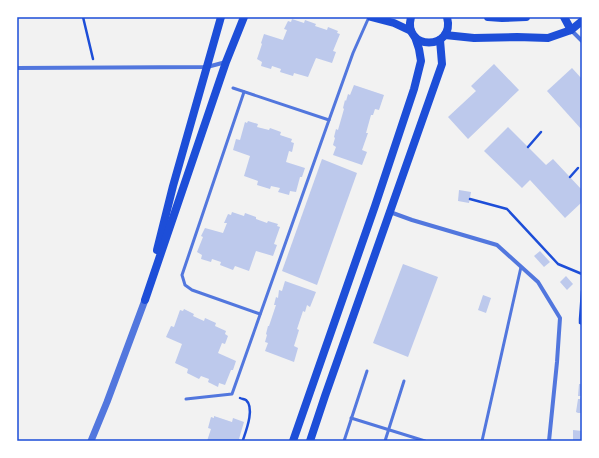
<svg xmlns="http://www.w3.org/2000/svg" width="599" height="458" font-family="Barlow,sans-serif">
<rect width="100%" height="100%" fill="#f2f2f2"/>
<g fill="#bdc9ec">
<polygon points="292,19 304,23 305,20 316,24 315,26 327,30 328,27 338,31 337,33 340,34 333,51 336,52 332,63 316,58 308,77 294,73 293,76 280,72 281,69 272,66 271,69 261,66 262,62 257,59 262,44 261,43 264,34 283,40 287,30 284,29 288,21 291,22"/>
<polygon points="494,64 519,90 468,139 448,117 476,91 471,86"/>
<polygon points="572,68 582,79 582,130 547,91"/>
<polygon points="354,85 384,95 379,110 375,109 373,115 371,115 366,133 368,133 362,150 367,152 362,165 333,155 336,147 333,145 335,138 334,137 336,129 338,130 344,109 343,108 345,100 346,101 348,94 350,95"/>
<polygon points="248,121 258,124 257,127 269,130 270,128 281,132 280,135 292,139 291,142 294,143 292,152 289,151 286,162 305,168 302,177 300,177 296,192 290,191 289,195 278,192 280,188 271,186 270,189 257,185 258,181 244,176 250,156 233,150 236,139 240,140 245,122 247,123"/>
<polygon points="508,127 546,165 553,159 582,190 582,202 565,218 530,180 522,188 484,151"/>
<polygon points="322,159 357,173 317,285 282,271"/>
<polygon points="459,190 471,192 469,203 458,201"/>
<polygon points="232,212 244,216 245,213 256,217 256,219 267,223 268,221 278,224 277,226 280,227 274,244 277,245 273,256 256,251 249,271 235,266 233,270 220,265 221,262 212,259 211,262 201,259 202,255 197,252 203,237 201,236 205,228 223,233 227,223 224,223 228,214 231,215"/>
<polygon points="540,251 550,262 544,267 534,256"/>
<polygon points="403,264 438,277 408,357 373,343"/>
<polygon points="566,276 573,284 567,290 560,282"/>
<polygon points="285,281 316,292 310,307 307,305 305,312 303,311 297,329 299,330 294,346 298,348 294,362 265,351 268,343 265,342 267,335 266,334 268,326 269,326 276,305 274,305 276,297 278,298 279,290 282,291"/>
<polygon points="483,295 491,298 486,313 478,310"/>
<polygon points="184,309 194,314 193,316 204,321 205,318 216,323 215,326 226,331 225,334 228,336 225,344 222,343 218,353 236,361 233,370 231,370 225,385 219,383 218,387 208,382 209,379 201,376 199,379 187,373 188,369 175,363 182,344 166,337 171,326 174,327 180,310 183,311"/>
<polygon points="579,384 582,384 582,413 578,413 576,412 578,399 580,399 581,396 578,396"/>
<polygon points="214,416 232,422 233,418 244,422 239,439 245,441 207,441 211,429 208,428 211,417 214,418"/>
<polygon points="573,430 582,431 582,441 573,441"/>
</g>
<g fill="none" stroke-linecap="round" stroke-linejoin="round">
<g stroke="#1d4ed8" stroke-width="2.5">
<polyline points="83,17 93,59"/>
<polyline points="528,147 541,132"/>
<polyline points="570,177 578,168"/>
<polyline points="470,199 507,209 558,264 582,274"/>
<polyline points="582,291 580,319 580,323 582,324"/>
<path d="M240 398C242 399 244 399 246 400 255 408 246 431 243 440"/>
</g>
<g stroke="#5277de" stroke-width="3">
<polyline points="244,92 182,275 185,285 192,290 260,314"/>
<polyline points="329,120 353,53 369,17"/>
<polyline points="186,399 232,394 329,120 233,88"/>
<polyline points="351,418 425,441"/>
<polyline points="344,441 367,371"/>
<polyline points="385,441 404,381"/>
<polyline points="482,441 521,267"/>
</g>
<g stroke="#5277de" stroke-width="4">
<polyline points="571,30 582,41"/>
<polyline points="17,68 207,67 226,62"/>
<polyline points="390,212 412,220 497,245 538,282 560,318 557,362 549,441"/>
</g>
<polyline stroke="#5277de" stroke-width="7" points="91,441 107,402 145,300"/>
<g stroke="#1d4ed8" stroke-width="8">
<polyline points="371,17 394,23 411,31"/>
<path d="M411 17C402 51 456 51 447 17"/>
<polyline points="488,17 502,18 526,17"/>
<polyline points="564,17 571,30"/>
<polyline points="445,35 474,38 517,37 548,38 571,30 582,21"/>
<polyline points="157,250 173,186 221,17"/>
<polyline points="145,300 226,62 244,17"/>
<polyline points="293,441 375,206 414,89 421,61 419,49 415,37"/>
<polyline points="310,441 325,396 442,64 440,40"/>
</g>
</g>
<rect width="599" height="458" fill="none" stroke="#ffffff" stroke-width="36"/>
<rect x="18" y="18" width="563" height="422" fill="none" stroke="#1d4ed8" stroke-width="1.5"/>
</svg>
